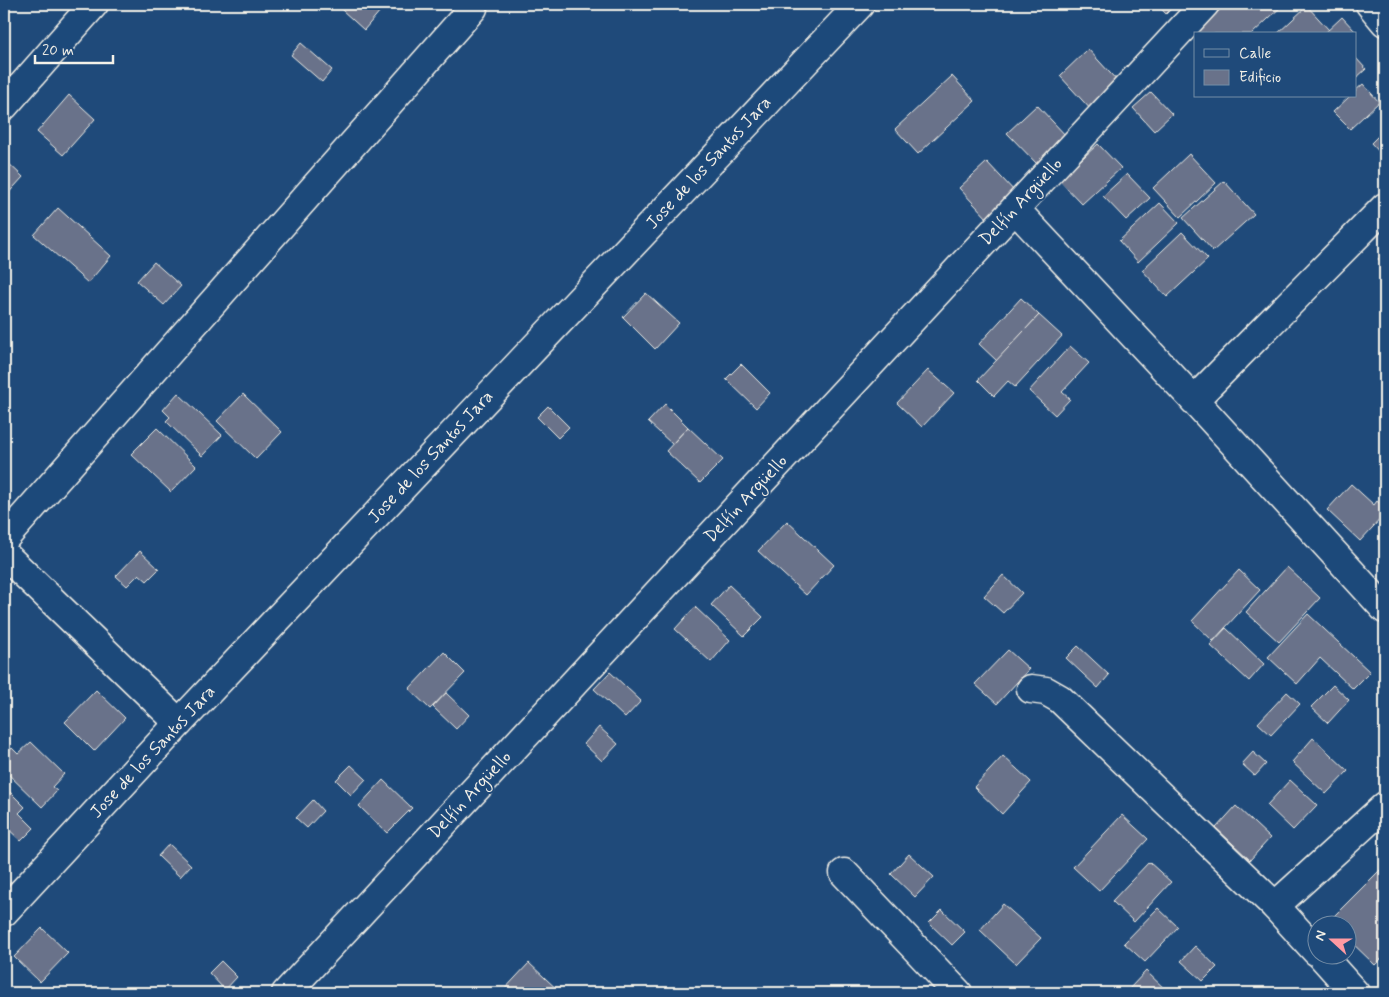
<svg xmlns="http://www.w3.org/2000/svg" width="1389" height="997" font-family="Mynerve,sans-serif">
<rect width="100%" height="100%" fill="#1f4a7a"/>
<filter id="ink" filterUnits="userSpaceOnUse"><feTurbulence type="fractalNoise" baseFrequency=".02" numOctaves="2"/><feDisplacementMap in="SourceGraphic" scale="10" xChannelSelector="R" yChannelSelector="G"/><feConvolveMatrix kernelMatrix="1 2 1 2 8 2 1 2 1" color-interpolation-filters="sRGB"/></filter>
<g filter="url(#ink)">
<g fill="#69728a" stroke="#f4f1e8">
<polygon points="348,4 386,4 364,30 342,10"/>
<polygon points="1157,4 1176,4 1166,14"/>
<polygon points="1226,4 1284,4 1252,34 1201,34 1198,30"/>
<polygon points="1307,6 1329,30 1324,34 1277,34"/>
<polygon points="1342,17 1355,31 1352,34 1324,34"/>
<polygon points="301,43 332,70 322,82 291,55"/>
<polygon points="1088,49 1121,85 1093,112 1060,76"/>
<polygon points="1355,57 1366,69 1355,79"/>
<polygon points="952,76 975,101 918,154 895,129"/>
<polygon points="1363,84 1379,102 1350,129 1333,112 1350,96 1355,96 1355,91"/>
<polygon points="1151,92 1172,114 1154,131 1133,108"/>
<polygon points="69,95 95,119 63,155 37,132"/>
<polygon points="1037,105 1068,138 1039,166 1007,133"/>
<polygon points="1385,129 1385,158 1371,143"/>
<polygon points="1098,144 1121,168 1082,204 1059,180"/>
<polygon points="1189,154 1216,183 1180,217 1153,188"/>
<polygon points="4,159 23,177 4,198"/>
<polygon points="987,162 1016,193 988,219 959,188"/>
<polygon points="1127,174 1150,198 1126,220 1103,196"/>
<polygon points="1224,181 1254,214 1213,251 1183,218"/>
<polygon points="1160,203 1179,223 1138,262 1119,241"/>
<polygon points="58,208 111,256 88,283 34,235"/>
<polygon points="1182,232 1208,259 1167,297 1142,270"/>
<polygon points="1385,252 1385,266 1378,259"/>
<polygon points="154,262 181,286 164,305 137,281"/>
<polygon points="646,293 679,323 655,349 623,317"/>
<polygon points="1021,298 1039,315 997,361 979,344"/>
<polygon points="1039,315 1062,336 1015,387 1008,381 994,396 978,380"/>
<polygon points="1070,346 1089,363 1062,392 1070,399 1055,415 1029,391"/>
<polygon points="741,364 770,393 756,408 726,379"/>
<polygon points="928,370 954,393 922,427 897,403"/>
<polygon points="178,393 222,435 202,456 166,421 170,417 163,410"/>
<polygon points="243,394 282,432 256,459 217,421"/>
<polygon points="665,404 688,427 672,444 648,422"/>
<polygon points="548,406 569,427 558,438 537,417"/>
<polygon points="688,427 723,460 700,483 666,451"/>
<polygon points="157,428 196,466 171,492 131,454"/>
<polygon points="1351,484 1374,505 1377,501 1385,508 1385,514 1360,541 1327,510"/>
<polygon points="787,521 834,565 806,595 758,551"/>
<polygon points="140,551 159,569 147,581 139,574 127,586 116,576"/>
<polygon points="1287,567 1320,598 1279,642 1246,612"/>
<polygon points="1239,570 1260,590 1213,641 1192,621"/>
<polygon points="1003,575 1022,593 1003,613 984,596"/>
<polygon points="729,585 763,617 744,636 711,605"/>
<polygon points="695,607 730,640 711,662 675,629"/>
<polygon points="1308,614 1370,672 1353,689 1320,658 1297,684 1268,657"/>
<polygon points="1226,628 1264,664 1249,681 1210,645"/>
<polygon points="1078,646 1109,675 1098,688 1066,658"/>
<polygon points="1008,650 1029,669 997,704 975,684"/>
<polygon points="444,652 465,673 430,709 409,689"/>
<polygon points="610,672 641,701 625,718 594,689"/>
<polygon points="1333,685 1349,700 1328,723 1311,707"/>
<polygon points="96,690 125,718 94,751 65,722"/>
<polygon points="1287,692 1300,704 1271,735 1258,723"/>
<polygon points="446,693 469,715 456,729 433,707"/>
<polygon points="599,727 618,744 602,761 584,744"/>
<polygon points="1313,738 1348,771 1326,794 1292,762"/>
<polygon points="31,742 64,774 52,787 57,791 42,807 4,770 4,757 12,748 18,754"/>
<polygon points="1253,752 1266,764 1255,776 1242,764"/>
<polygon points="1003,756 1031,782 1002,814 974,787"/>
<polygon points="351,765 366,779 351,795 336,780"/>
<polygon points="383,780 412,808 387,833 359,806"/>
<polygon points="1290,780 1317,805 1293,830 1267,805"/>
<polygon points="4,786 25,807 19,813 34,828 21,841 4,825"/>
<polygon points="313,800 323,811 307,828 296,818"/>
<polygon points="1236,806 1270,838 1250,860 1216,828"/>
<polygon points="1122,815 1148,839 1099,891 1073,867"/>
<polygon points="169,844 191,865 180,877 158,856"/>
<polygon points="909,854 934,877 915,897 891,874"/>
<polygon points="1149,862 1171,882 1134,922 1112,901"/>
<polygon points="1385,865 1385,955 1375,965 1346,937 1346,924 1334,924 1330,920"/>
<polygon points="1003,904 1041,938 1016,964 980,930"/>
<polygon points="1158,908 1178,927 1145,962 1124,943"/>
<polygon points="942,910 965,932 952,945 929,923"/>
<polygon points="42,928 68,953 40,982 14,957"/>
<polygon points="1195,946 1217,967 1203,981 1181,961"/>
<polygon points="221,961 237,977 225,990 209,973"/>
<polygon points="529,963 561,993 501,993"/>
<polygon points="1146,971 1169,993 1133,993 1129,989"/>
</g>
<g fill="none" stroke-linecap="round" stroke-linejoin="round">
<defs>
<g id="minor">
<polyline points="1015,209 1194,400 1385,609"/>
<polyline points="1194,400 1385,207"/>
<polyline points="4,539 473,8 469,4"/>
<polyline points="4,554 179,723"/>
<polyline points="1031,689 1046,691 1060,699 1275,906 1316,951"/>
<polyline points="844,873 958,993"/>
<polyline points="1275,906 1385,806"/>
<polyline points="4,912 179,723 860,4"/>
<polyline points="1320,954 1355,993"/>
<polyline points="286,993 1205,4"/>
</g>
<polyline id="tertiary" points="4,106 94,4"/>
<polyline id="secondary" points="1370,4 1385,22"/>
</defs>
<use href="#minor" stroke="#f4f1e8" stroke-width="31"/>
<use href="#tertiary" stroke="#f4f1e8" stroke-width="31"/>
<use href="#secondary" stroke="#f4f1e8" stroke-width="31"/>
<use href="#minor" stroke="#1f4a7a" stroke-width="28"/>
<use href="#tertiary" stroke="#1f4a7a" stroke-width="28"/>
<use href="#secondary" stroke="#1f4a7a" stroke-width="28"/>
</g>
</g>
<g text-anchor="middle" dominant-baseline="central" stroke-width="4" stroke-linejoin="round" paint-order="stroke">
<g font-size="18" fill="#f4f1e8" stroke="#1f4a7a">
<text transform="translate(709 163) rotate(-47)">Jose de los Santos Jara</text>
<text transform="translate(1021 202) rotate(-47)">Delfín Argüello</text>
<text transform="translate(431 457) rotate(-47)">Jose de los Santos Jara</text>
<text transform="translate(746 499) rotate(-47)">Delfín Argüello</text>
<text transform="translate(153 752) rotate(-47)">Jose de los Santos Jara</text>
<text transform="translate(470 795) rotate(-47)">Delfín Argüello</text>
</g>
</g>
<rect width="1389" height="997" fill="none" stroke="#1f4a7a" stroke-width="20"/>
<rect x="10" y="10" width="1369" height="977" fill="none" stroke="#f4f1e8" stroke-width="2" filter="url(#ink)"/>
<rect x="1194" y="32" width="162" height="65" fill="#1f4a7a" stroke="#748da6"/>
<rect x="1204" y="49" width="25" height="8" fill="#1f4a7a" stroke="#748da6"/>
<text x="1239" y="58" font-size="15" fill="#f4f1e8">Calle</text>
<rect x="1204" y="70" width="25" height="15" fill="#69728a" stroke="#748da6"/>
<text x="1239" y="82" font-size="15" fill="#f4f1e8">Edificio</text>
<g transform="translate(1332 940) rotate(291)"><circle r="24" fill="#1f4a7a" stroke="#748da6"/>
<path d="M0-4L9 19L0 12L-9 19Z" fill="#ff9aa2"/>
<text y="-8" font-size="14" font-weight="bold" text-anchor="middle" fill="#f4f1e8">N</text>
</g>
<path d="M35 55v8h78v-8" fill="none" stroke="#f4f1e8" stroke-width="2.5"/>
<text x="42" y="55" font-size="15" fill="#f4f1e8" stroke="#1f4a7a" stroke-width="4" paint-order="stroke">20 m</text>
</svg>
